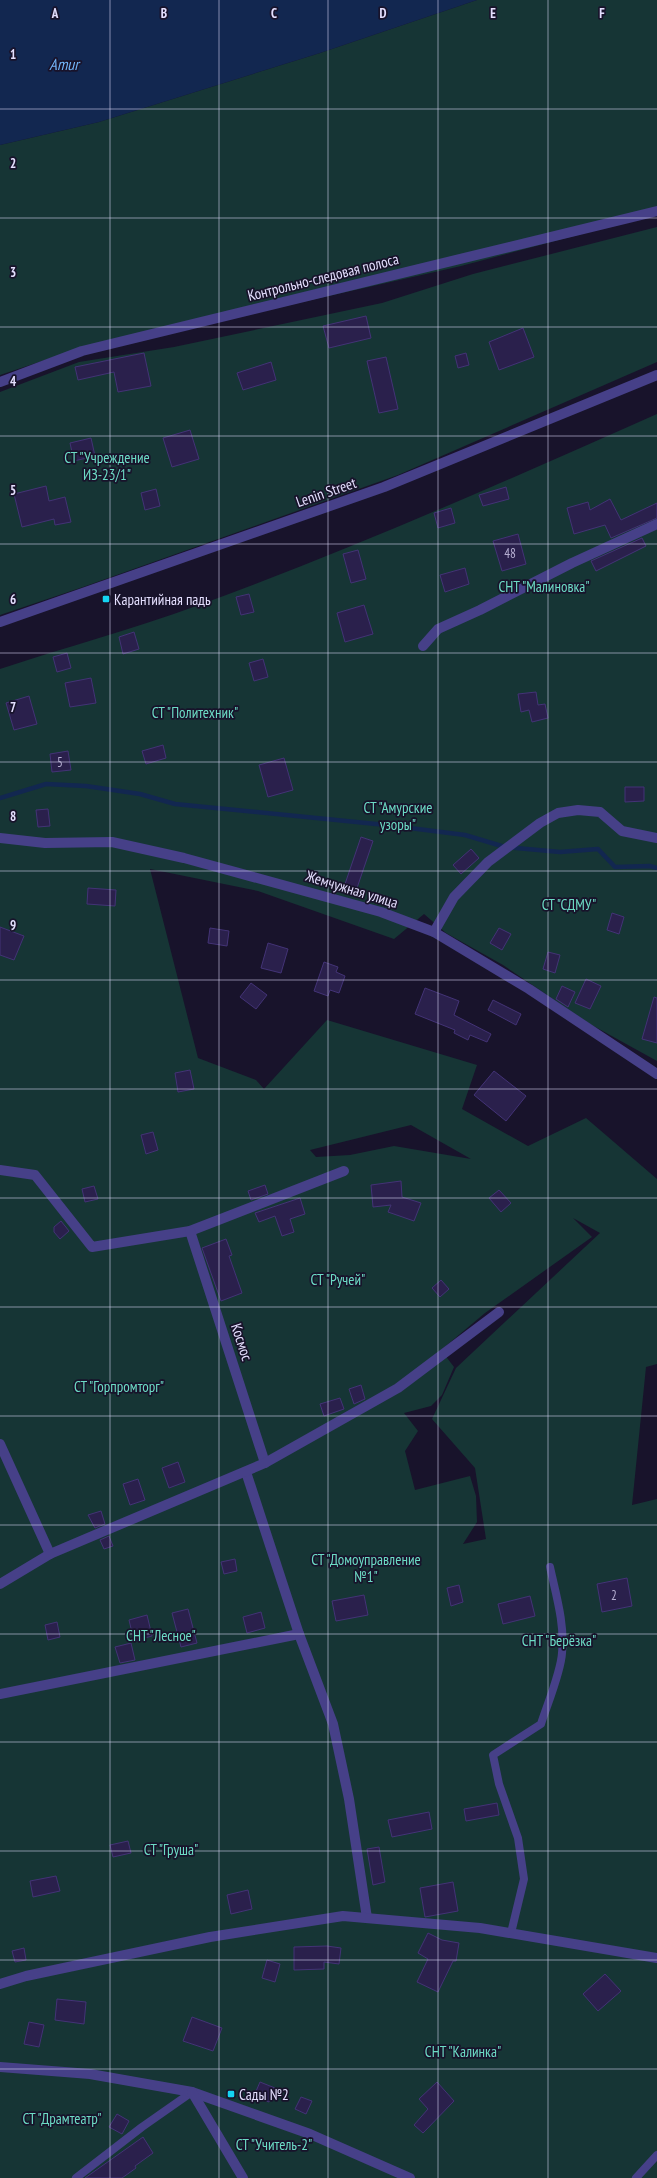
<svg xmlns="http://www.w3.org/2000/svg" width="657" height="2178" font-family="'PT Sans Narrow',sans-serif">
<rect width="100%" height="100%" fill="#18132b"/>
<g fill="#163535" fill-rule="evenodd">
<polygon points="477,0 657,0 657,214 461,266 241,316 84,347 0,375 0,145 99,122 320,53"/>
<polygon points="657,227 657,362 398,475 83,587 0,615 0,392 79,362 174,347 382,303 473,274"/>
<path d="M657 414V1061L590 1024 503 965 446 933 424 914 394 939 258 891 150 869 198 1058 256 1080 264 1089 327 1020 477 1065 462 1109 528 1146 586 1118 657 1179V1364L646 1367 632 1505 657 1499V2178H0V669C66 647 134 629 199 605 355 548 506 481 657 414ZM411 1125 471 1159 394 1146 350 1155 316 1157 310 1150ZM573 1218 600 1233 456 1368 432 1419 475 1468 486 1539 463 1544 477 1522 476 1496 470 1476 415 1490 405 1451 418 1431 404 1413 431 1406 442 1395 454 1367 441 1350 485 1313 592 1237Z"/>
</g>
<polygon fill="#122750" points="0,0 477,0 320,53 99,122 0,145"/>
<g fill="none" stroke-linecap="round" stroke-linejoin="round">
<polyline stroke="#122750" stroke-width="4.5" points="0,798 46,784 86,786 140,794 175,804 386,825 465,835 505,847 560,852 598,849 615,867 650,866 657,868"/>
</g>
<g fill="#2a204c" stroke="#433376">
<polygon points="366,316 371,338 329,348 323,326"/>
<polygon points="523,328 534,357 499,370 489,342"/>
<polygon points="144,353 151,386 118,392 114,372 78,380 75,367"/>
<polygon points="466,353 469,365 458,368 455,356"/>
<polygon points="386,357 398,409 379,413 367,361"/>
<polygon points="271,362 276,380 243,390 237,373"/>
<polygon points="190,430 199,459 172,467 163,438"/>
<polygon points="91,438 95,456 74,461 70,443"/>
<polygon points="46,486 49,501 65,497 71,522 55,525 54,519 22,527 14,494"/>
<polygon points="506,487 509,499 483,506 479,495"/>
<polygon points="156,489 160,506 145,510 141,493"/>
<polygon points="610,499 621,520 657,503 657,518 611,538 605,525 574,534 567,508 588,502 590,510"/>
<polygon points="451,508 455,523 438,528 434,513"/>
<polygon points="518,534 526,564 502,571 493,541"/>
<polygon points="642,538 646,546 596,571 591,561"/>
<polygon points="358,550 366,579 351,583 343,554"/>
<polygon points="465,568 469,584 445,592 440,575"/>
<polygon points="249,594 254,612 241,615 236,597"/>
<polygon points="364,605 373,634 345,642 337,613"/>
<polygon points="134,632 139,649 123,654 119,637"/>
<polygon points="67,653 71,668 57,672 53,657"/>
<polygon points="263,659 268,677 254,681 249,663"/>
<polygon points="91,678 96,703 70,707 65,683"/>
<polygon points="536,692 538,705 545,704 548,718 532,722 529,710 521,712 518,694"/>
<polygon points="29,696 37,724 14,730 6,703"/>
<polygon points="163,745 166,758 146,764 142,751"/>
<polygon points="68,751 71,770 52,772 50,754"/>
<polygon points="284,758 293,790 268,797 259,765"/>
<polygon points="625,787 644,787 644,801 625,802"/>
<polygon points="48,809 50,826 38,827 36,810"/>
<polygon points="361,837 373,841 357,888 345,884"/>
<polygon points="471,849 479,858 461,874 453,865"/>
<polygon points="88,888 116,890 115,906 87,904"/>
<polygon points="612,913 624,917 619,934 607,930"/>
<polygon points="0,927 24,936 14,960 0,955"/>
<polygon points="210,928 229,931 227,946 208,943"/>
<polygon points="499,928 511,934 502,950 490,943"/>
<polygon points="268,943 288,949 281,973 261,968"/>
<polygon points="548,952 560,955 555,973 543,969"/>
<polygon points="324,962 338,967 336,972 345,976 339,993 330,990 328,996 314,991"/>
<polygon points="586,979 601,986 590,1009 575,1003"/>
<polygon points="251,983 267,995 256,1009 240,997"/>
<polygon points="562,986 575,992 568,1007 556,999"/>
<polygon points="425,988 459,1001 454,1015 491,1034 487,1042 470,1035 468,1040 454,1033 455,1030 415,1014"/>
<polygon points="654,997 657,998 657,1043 642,1039"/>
<polygon points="493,1000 521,1014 516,1025 488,1010"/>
<polygon points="190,1070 194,1089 178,1092 175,1073"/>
<polygon points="494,1071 526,1096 506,1121 474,1095"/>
<polygon points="153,1132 158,1150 146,1154 141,1135"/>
<polygon points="401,1181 402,1197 421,1203 414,1221 388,1212 391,1205 373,1207 371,1185"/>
<polygon points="265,1185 268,1194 251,1200 248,1191"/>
<polygon points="94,1186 98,1199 85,1202 82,1189"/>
<polygon points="499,1190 511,1203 501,1212 489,1198"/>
<polygon points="300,1198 305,1214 290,1219 294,1232 282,1236 275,1216 259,1222 255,1213"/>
<polygon points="61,1221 69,1231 60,1239 54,1232 54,1227"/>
<polygon points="226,1239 232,1255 229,1256 242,1293 221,1301 202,1248"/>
<polygon points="441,1280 449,1289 440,1297 432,1288"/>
<polygon points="361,1385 365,1399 354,1404 349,1389"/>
<polygon points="340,1398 344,1409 324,1416 320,1404"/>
<polygon points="178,1462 185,1482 169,1488 162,1468"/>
<polygon points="138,1479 145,1500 130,1505 123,1484"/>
<polygon points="101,1511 105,1524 95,1528 88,1515"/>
<polygon points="109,1536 113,1546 104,1549 100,1540"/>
<polygon points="235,1559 237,1571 224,1574 221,1562"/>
<polygon points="627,1578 632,1606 602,1612 597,1584"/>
<polygon points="459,1585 463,1602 451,1606 447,1588"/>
<polygon points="364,1595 368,1615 336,1621 332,1601"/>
<polygon points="530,1596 535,1616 503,1624 498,1604"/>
<polygon points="188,1609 197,1643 181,1647 172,1613"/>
<polygon points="261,1612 265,1628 247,1633 243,1617"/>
<polygon points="147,1615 152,1636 134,1641 129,1620"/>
<polygon points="57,1622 60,1637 48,1640 45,1625"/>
<polygon points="131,1643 135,1660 120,1663 115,1647"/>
<polygon points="497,1803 499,1815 466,1821 464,1809"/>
<polygon points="429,1812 432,1829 392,1837 388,1820"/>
<polygon points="128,1841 131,1853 113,1857 110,1845"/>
<polygon points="379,1847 385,1882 373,1885 367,1849"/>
<polygon points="56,1876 60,1891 33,1897 30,1881"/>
<polygon points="453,1882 458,1911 425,1917 420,1888"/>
<polygon points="248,1890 252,1909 231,1914 227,1895"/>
<polygon points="428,1933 442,1940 459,1943 456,1961 453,1961 438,1992 417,1982 428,1959 418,1953"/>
<polygon points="327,1946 341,1948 339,1964 324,1962 324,1969 294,1970 294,1947"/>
<polygon points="24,1948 26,1960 15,1962 12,1951"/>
<polygon points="267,1960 280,1964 275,1982 262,1978"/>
<polygon points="605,1974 621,1991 598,2011 583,1994"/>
<polygon points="57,1999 86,2002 84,2024 55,2020"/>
<polygon points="192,2017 222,2028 213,2051 183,2041"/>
<polygon points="29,2022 44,2025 39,2047 24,2044"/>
<polygon points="260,2082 275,2088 269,2102 254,2096"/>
<polygon points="437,2082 454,2101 423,2133 414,2125 428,2109 419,2099"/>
<polygon points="301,2097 312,2101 306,2114 295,2109"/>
<polygon points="117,2114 129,2121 122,2134 109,2127"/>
<polygon points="143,2137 153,2153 135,2166 136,2168 122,2178 85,2178"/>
</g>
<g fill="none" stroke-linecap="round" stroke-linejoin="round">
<g stroke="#464088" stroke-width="8">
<path d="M511 1933 524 1879 518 1838 499 1784 493 1755 541 1724C547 1705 561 1672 562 1653 565 1624 556 1595 550 1567"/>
<polyline points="76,2178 142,2127 192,2092"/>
<polyline points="636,2178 657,2155"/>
</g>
<g stroke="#464088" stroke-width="10">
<polyline points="0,382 82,351 657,211"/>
<polyline points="423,646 438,629 480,610 572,563 657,524"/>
<polyline points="0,838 45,843 112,842 184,858 381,912 434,932 529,989 657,1074"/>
<polyline points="434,932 454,897 488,862 540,823 558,813 578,810 600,812 622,831 657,838"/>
<polyline points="0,1170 35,1175 92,1247 190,1231 344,1171"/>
<polyline points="190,1231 265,1463"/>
<polyline points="0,1444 50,1554"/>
<polyline points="246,1472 299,1634 333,1724 349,1799 367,1918"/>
<polyline points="0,1584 50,1554 265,1463 398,1388 499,1312"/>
<polyline points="0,1694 299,1634"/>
<polyline points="0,1984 26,1976 210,1937 343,1916 480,1928 657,1958"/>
<polyline points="0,2067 90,2074 192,2092 310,2134 410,2178"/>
<polyline points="192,2092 243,2178"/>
</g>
<polyline stroke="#464088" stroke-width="10" points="0,622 384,487 657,375"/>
</g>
<path fill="none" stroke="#e4dffe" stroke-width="1" stroke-opacity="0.55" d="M110 0V2178M219 0V2178M328 0V2178M438 0V2178M548 0V2178M0 109H657M0 218H657M0 327H657M0 436H657M0 544H657M0 653H657M0 762H657M0 871H657M0 980H657M0 1089H657M0 1198H657M0 1307H657M0 1416H657M0 1525H657M0 1634H657M0 1742H657M0 1851H657M0 1960H657M0 2069H657"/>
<g fill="#14d4f4" stroke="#18132b" stroke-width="1.5">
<rect x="102" y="595" width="8" height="8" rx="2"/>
<rect x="227" y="2090" width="8" height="8" rx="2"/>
</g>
<g text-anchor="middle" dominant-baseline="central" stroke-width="3.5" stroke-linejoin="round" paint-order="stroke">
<g font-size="13" fill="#b6afd2">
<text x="510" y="553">48</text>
<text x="60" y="762">5</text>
<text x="614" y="1595">2</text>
</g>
<g font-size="15" fill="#e4dffe" stroke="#18132b">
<text transform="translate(323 277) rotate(-14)">Контрольно-следовая полоса</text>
<text transform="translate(326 492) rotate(-19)">Lenin Street</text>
<text transform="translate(352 889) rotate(17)">Жемчужная улица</text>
<text transform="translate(242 1342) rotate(72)">Космос</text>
</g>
<g font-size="15" fill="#6cdcc5" stroke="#18132b">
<text x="107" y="457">СТ "Учреждение<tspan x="107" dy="17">ИЗ-23/1"</tspan></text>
<text x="544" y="586">СНТ "Малиновка"</text>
<text x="195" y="712">СТ "Политехник"</text>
<text x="398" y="807">СТ "Амурские<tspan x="398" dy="17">узоры"</tspan></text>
<text x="569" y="904">СТ "СДМУ"</text>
<text x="338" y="1279">СТ "Ручей"</text>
<text x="119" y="1386">СТ "Горпромторг"</text>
<text x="366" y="1559">СТ "Домоуправление<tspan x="366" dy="17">№1"</tspan></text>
<text x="161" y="1635">СНТ "Лесное"</text>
<text x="559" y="1640">СНТ "Берёзка"</text>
<text x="171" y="1849">СТ "Груша"</text>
<text x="463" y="2051">СНТ "Калинка"</text>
<text x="62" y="2118">СТ "Драмтеатр"</text>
<text x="274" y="2144">СТ "Учитель-2"</text>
</g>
<g font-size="15" fill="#e4dffe" stroke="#18132b" text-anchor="start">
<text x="114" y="599">Карантийная падь</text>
<text x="239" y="2094">Сады №2</text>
</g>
<g font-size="16" font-style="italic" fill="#72b4f8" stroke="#18132b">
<text x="64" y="64">Amur</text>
</g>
</g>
<g font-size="13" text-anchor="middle" font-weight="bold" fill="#e4dffe" stroke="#18132b" stroke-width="3.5" stroke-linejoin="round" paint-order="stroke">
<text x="55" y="18">A</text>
<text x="164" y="18">B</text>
<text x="274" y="18">C</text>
<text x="383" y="18">D</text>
<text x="493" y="18">E</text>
<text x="602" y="18">F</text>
<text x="13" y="59">1</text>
<text x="13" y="168">2</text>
<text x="13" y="277">3</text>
<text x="13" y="386">4</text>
<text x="13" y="495">5</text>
<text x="13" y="604">6</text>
<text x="13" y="712">7</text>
<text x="13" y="821">8</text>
<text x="13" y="930">9</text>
</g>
</svg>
